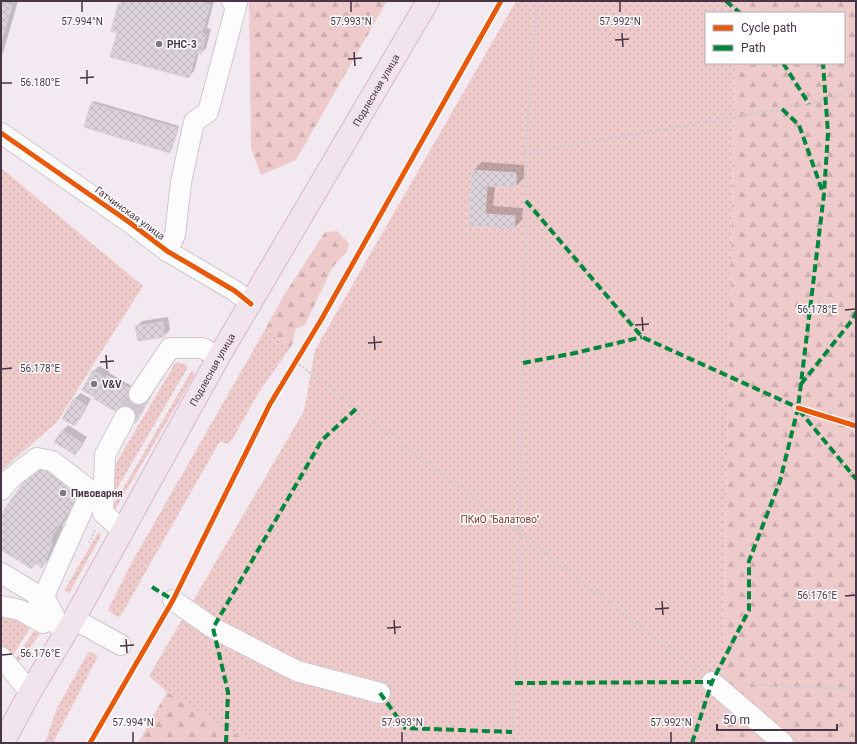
<svg xmlns="http://www.w3.org/2000/svg" width="857" height="744" font-family="Roboto,sans-serif">
<defs>
<pattern id="grass-dots" width="8" height="8" patternUnits="userSpaceOnUse"><rect width="8" height="8" fill="#efcacb"/><path d="M2 2h.1M6 6h.1" fill="none" stroke="#ceaeb0" stroke-width="1.8" stroke-linecap="round"/></pattern>
<pattern id="forest-firs" width="22" height="20" patternUnits="userSpaceOnUse"><rect width="22" height="20" fill="#efcacb"/><path d="M5 1l3.5 6h-7zM16 11l3.5 6h-7z" fill="#ceaeb0"/></pattern>
<pattern id="building-cross-hatch" width="8" height="8" patternUnits="userSpaceOnUse"><rect width="8" height="8" fill="#dbd3d9"/><path d="M0 0l8 8M0 8l8-8" fill="none" stroke="#bdb6bc"/></pattern>
</defs>
<rect width="100%" height="100%" fill="#f2eaf0"/>
<g fill="url(#grass-dots)">
<polygon points="516,1 736,1 736,13 706,13 706,63 735,63 721,743 250,743 167,692 149,676 304,411 315,350"/>
<polygon points="1,168 143,286 57,422 1,471"/>
<polygon points="266,328 290,348 259,392 232,440 227,444 220,441 120,617 114,615 108,610 132,562"/>
<polygon points="176,362 185,364 188,367 108,504 112,472 123,451"/>
<polygon points="192,370 195,374 113,513 110,511"/>
<polygon points="98,533 101,536 69,593 64,591"/>
<polygon points="1,612 32,625 9,661 1,651"/>
<polygon points="36,628 40,634 21,659 16,664 13,663"/>
<polygon points="91,652 98,656 53,743 45,743 57,708 88,653"/>
</g>
<g fill="url(#forest-firs)">
<polygon points="249,1 387,1 296,160 261,175 251,149"/>
<polygon points="736,1 856,1 856,743 721,743 735,63 844,63 844,13 736,13"/>
<polygon points="337,231 349,243 347,251 332,268 305,325 295,329 293,343 290,348 266,328 284,295 325,232"/>
<polygon points="167,692 250,743 138,743"/>
</g>
<g fill="#0003">
<polygon points="1,1 18,1 3,53 1,55"/>
<polygon points="123,1 214,1 207,28 211,29 206,48 201,53 199,53 194,71 188,77 118,32 119,5"/>
<polygon points="94,101 179,126 172,149 169,151 92,103"/>
<polygon points="482,162 524,165 524,178 515,187 495,186 493,206 523,208 522,220 514,228 470,226 473,171"/>
<polygon points="168,317 170,330 164,336 136,327 142,321"/>
<polygon points="99,366 110,372 109,373 151,397 136,422 98,392 94,396 94,371"/>
<polygon points="81,393 91,399 80,419 74,424 64,418 75,398"/>
<polygon points="68,425 87,437 80,449 75,454 56,442 63,430"/>
<polygon points="37,466 92,482 63,524 62,535 53,555 42,566 37,563 32,568 1,549 1,516"/>
</g>
<g fill="url(#building-cross-hatch)" stroke="#dad0d8">
<polygon points="125,1 197,1 210,5 202,33 206,35 201,54 196,53 189,78 110,57 117,33 111,31 118,4 124,5"/>
<polygon points="1,2 12,5 1,42"/>
<polygon points="91,103 177,128 170,153 84,127"/>
<polygon points="472,170 516,173 516,188 487,186 485,214 515,216 514,229 469,226"/>
<polygon points="163,322 165,337 138,341 135,326"/>
<polygon points="93,370 105,378 94,397 82,390"/>
<polygon points="107,375 149,400 136,423 94,399"/>
<polygon points="74,398 86,405 75,426 62,419"/>
<polygon points="62,430 82,443 75,455 54,442"/>
<polygon points="36,465 81,494 52,536 51,547 42,568 35,563 32,569 1,550 1,514"/>
</g>
<g fill="none" stroke-linecap="round" stroke-linejoin="round">
<polyline stroke="#d0c6ce" stroke-width="20" stroke-dasharray="20 10" stroke-linecap="butt" points="125,417 139,394"/>
<defs>
<g id="minor">
<polyline points="1,133 129,222 167,251 235,291 251,304"/>
<polyline points="167,251 175,235 181,182 194,122 208,112 237,3 232,1"/>
<polyline points="139,394 170,348 203,348 218,358"/>
<polyline points="1,490 11,478 37,458 52,461 91,491 43,598 32,617"/>
<polyline points="123,531 103,513 105,455 125,417"/>
<polyline points="1,573 46,600 64,636"/>
<polyline points="173,600 213,628 297,671 380,693"/>
<polyline points="1,606 20,610 43,623"/>
<polyline points="74,619 121,645"/>
<polyline points="1,657 30,692"/>
<polyline points="712,682 783,743"/>
</g>
<g id="major">
<path id="s1" d="M3 743 30 692 74 619 218 358 428 1"/>
</g>
</defs>
<use href="#minor" stroke="#d0c7ce" stroke-width="22"/>
<use href="#major" stroke="#d5b6cd" stroke-width="24"/>
<g stroke="#d2cad0" stroke-width="2.5" stroke-dasharray="2 2" stroke-linecap="butt">
<polyline points="805,1 810,13"/>
<polyline points="844,56 856,61"/>
<polyline points="525,153 809,104 833,98 856,88"/>
<polyline points="296,362 520,533 699,672"/>
<polyline points="89,543 95,530"/>
<polyline points="181,584 270,404 321,320 501,1"/>
<polyline points="741,684 856,689"/>
<polyline points="90,743 164,615"/>
<polyline points="512,743 515,683 520,533 526,201 525,153 537,1"/>
</g>
<use href="#minor" stroke="#fdfcfd" stroke-width="20"/>
<use href="#major" stroke="#f1e4ed" stroke-width="22"/>
<g stroke="#00873e" stroke-width="4" stroke-dasharray="8 4" stroke-linecap="butt">
<polyline points="726,1 740,13"/>
<polyline points="783,63 809,104"/>
<polyline points="782,109 799,125 822,190"/>
<polyline points="526,201 642,337 801,409"/>
<polyline points="523,363 575,353 642,337"/>
<polyline points="801,384 853,319 856,312"/>
<polyline points="799,410 856,479"/>
<polyline points="152,587 173,600"/>
<polyline points="515,683 712,682"/>
<polyline points="380,693 405,728 512,732"/>
<polyline points="226,743 228,692 213,628 322,440 357,408"/>
<polyline points="692,743 712,682 749,610 749,561 780,481 798,408 824,194 828,133 823,63"/>
</g>
<defs>
<g id="cycleway">
<polyline points="1,133 129,222 167,251 235,291 251,304"/>
<polyline points="798,408 856,426"/>
<polyline points="90,743 173,600 270,404 321,320 501,1"/>
</g>
</defs>
<use href="#cycleway" stroke="#fff" stroke-width="8"/>
<use href="#cycleway" stroke="#e8590c" stroke-width="5"/>
</g>
<path fill="none" stroke="#483545" stroke-width="1.5" d="M82 2V12M351 2V12M620 2V12M622 33 623 47M615 40 629 39M354 52 355 66M348 59 362 58M87 70V84M80 78 94 77M2 83H12M845 310 855 309M642 317 643 331M635 325 649 324M374 336 375 350M368 343 382 342M106 355 107 369M100 362 114 361M2 369 12 368M845 596 855 595M662 601 663 615M655 609 669 608M394 620 395 634M387 628 401 627M126 639 127 653M120 646 134 645M2 655 12 654M133 732V742M402 732V742M671 732V742"/>
<g fill="#847481" stroke="#fff" stroke-width="1.5">
<circle cx="159" cy="44" r="4"/>
<circle cx="94" cy="384" r="4"/>
<circle cx="63" cy="493" r="4"/>
</g>
<g text-anchor="middle" dominant-baseline="central" stroke-width="3" stroke-linejoin="round" paint-order="stroke">
<g font-size="10" font-weight="bold" fill="#483545" stroke="#fff" text-anchor="start">
<text x="167" y="44">РНС-3</text>
<text x="102" y="384">V&amp;V</text>
<text x="71" y="493">Пивоварня</text>
</g>
<g font-size="10" fill="#483545" stroke="#fff">
<text stroke="none"><textPath href="#s1" startOffset="752">Подлесная улица</textPath></text>
<text transform="translate(130 213) rotate(36)">Гатчинская улица</text>
<text stroke="none"><textPath href="#s1" startOffset="428">Подлесная улица</textPath></text>
</g>
<g font-size="10" fill="#7f3624" stroke="#fff">
<text x="500" y="519">ПКиО "Балатово"</text>
</g>
</g>
<g font-size="10" text-anchor="middle" fill="#483545" stroke="#fff" stroke-width="3" stroke-linejoin="round" paint-order="stroke">
<text x="82" y="25">57.994°N</text>
<text x="351" y="25">57.993°N</text>
<text x="620" y="25">57.992°N</text>
<text x="40" y="86">56.180°E</text>
<text x="817" y="313">56.178°E</text>
<text x="40" y="372">56.178°E</text>
<text x="817" y="599">56.176°E</text>
<text x="40" y="657">56.176°E</text>
<text x="133" y="726">57.994°N</text>
<text x="402" y="726">57.993°N</text>
<text x="671" y="726">57.992°N</text>
</g>
<rect width="857" height="744" fill="none" stroke="#483545" stroke-width="4"/>
<rect x="705" y="12" width="140" height="52" fill="#ffffff" stroke="#b6aeb5"/>
<rect x="713" y="25" width="20" height="6" fill="#e8590c" stroke="#b6aeb5"/>
<text x="741" y="32" font-size="12" fill="#483545">Cycle path</text>
<rect x="713" y="45" width="20" height="6" fill="#00873e" stroke="#b6aeb5"/>
<text x="741" y="52" font-size="12" fill="#483545">Path</text>
<path d="M717 724v6h120v-6" fill="none" stroke="#483545" stroke-width="2"/>
<text x="723" y="724" font-size="12" fill="#483545" stroke="#ffffff" stroke-width="3" paint-order="stroke">50 m</text>
</svg>
